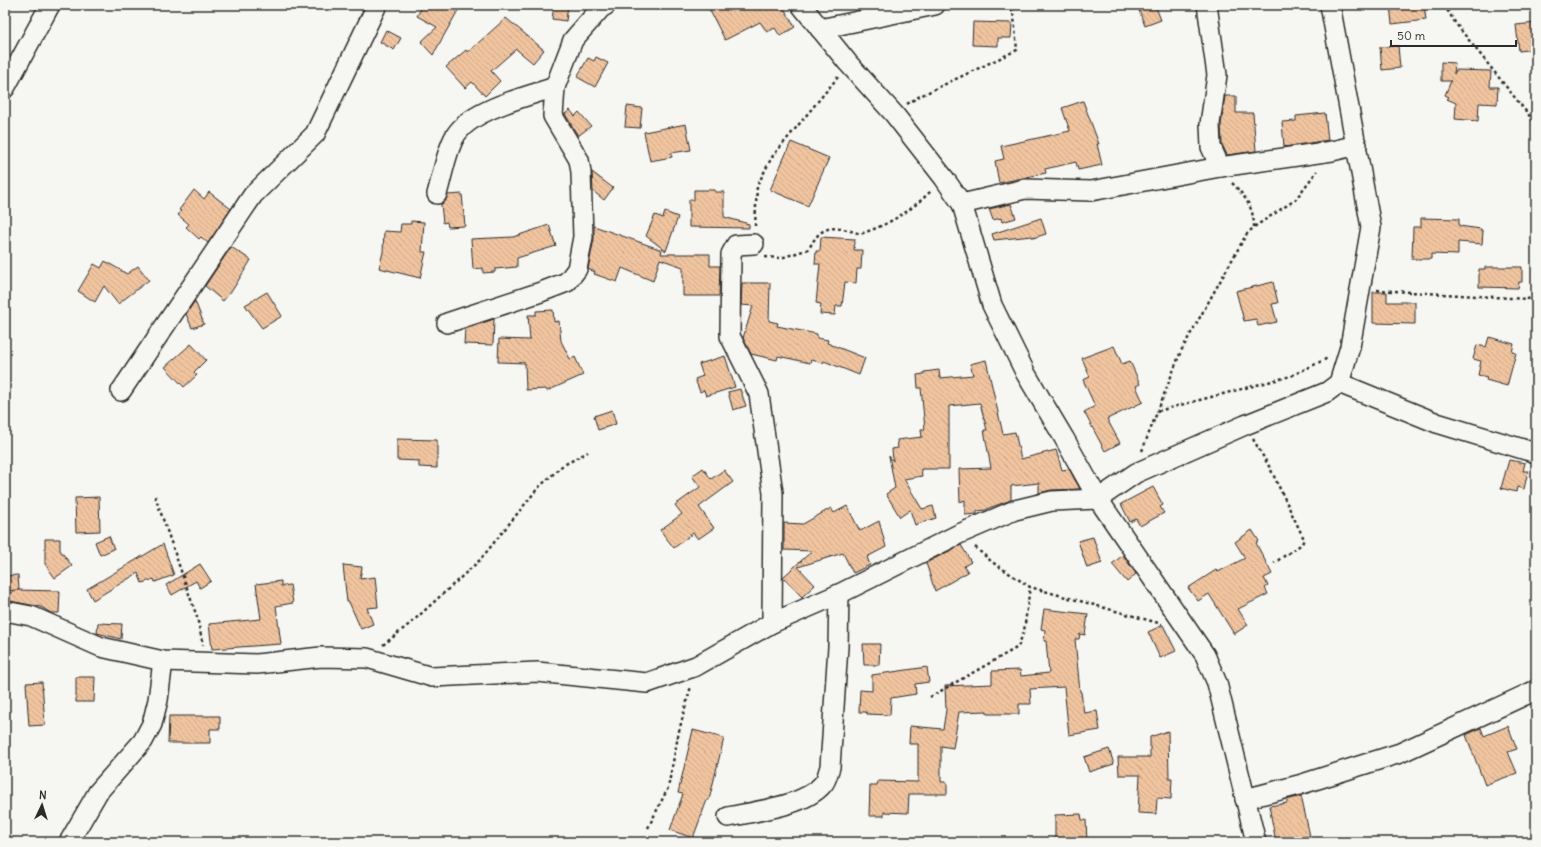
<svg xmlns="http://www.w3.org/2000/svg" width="1541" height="847" font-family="Delius,sans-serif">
<defs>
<pattern id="building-back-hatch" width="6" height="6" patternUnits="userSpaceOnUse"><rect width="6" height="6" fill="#f0c49f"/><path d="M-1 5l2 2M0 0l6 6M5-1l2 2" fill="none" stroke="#cea989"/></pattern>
</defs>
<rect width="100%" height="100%" fill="#f6f6f2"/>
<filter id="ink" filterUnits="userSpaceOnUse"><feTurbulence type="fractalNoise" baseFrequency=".025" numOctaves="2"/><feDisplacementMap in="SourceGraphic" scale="8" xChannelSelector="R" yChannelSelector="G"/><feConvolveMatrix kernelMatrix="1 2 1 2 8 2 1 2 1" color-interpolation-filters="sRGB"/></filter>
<g filter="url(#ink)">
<g fill="url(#building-back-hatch)" stroke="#2b2b2b">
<polygon points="423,5 461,5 433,55 421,42 437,27 417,16"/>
<polygon points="554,5 568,5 566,21 552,19"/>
<polygon points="707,5 782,5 795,27 780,36 775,28 767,32 760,22 725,40"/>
<polygon points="1137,5 1155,5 1161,20 1145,26"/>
<polygon points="1390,5 1424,5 1426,20 1392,24"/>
<polygon points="506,18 544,50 533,63 516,49 491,71 500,81 485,96 472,82 465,88 446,67 466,50 468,52"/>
<polygon points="973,22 1012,23 1011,38 998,38 998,46 972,45"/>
<polygon points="1536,23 1536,49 1519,51 1516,25"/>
<polygon points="386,30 401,38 394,50 380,42"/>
<polygon points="1398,46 1400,68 1382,70 1380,47"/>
<polygon points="596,57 608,63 595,87 577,77 588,58 594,61"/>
<polygon points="1441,62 1455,63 1454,74 1456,70 1491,71 1490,87 1498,87 1497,104 1479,103 1478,121 1455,119 1456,103 1447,99 1449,97 1445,95 1451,81 1441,81"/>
<polygon points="1225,96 1236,96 1236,113 1253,113 1256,151 1227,155 1222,144 1221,125"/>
<polygon points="1083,101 1099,144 1097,144 1102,165 1078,170 1076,162 1045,169 1046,173 999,183 995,161 1004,159 1001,146 1070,131 1062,108"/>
<polygon points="627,106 642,108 640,128 625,127"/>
<polygon points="570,110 575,116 579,112 591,126 578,136 565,114"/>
<polygon points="1325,113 1328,140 1284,147 1282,122 1296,121 1296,116"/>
<polygon points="686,124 691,150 671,153 672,157 650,161 644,132"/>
<polygon points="791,142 829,158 808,206 770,190"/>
<polygon points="592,172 613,188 604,200 593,191"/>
<polygon points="194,190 204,199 209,192 231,209 208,243 201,237 199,239 186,227 189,224 178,215 181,211 179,210"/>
<polygon points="694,190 715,190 715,192 724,192 724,217 749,224 749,228 689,227 689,200 694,200"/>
<polygon points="462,194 465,226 448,227 447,222 443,223 441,204 445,202 448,195"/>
<polygon points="1011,204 1016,218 1002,222 1001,218 993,220 989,209"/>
<polygon points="665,212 678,217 666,251 646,236 655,215 663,218"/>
<polygon points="1041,218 1046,234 1033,238 1032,236 994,240 992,234"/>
<polygon points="1421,218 1459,219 1459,226 1481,229 1481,231 1483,231 1482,244 1458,242 1458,255 1431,254 1431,259 1412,259 1413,227 1421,227"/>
<polygon points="411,221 424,222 422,252 426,252 420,278 379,268 383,252 384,231 400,232 401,224 411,224"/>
<polygon points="549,225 556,246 517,258 517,267 495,269 495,272 483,273 483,268 473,269 471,239 513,237"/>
<polygon points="594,226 662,250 661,254 710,254 710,266 720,266 719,296 683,296 683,267 660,259 653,281 622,268 617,282 594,274 595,272 588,269 594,239"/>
<polygon points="821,237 855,239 854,250 862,250 861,269 857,269 856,283 845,282 842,306 836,306 835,315 820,314 821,304 816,303 820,264 815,264 816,251 820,251"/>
<polygon points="231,247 251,260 233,289 223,301 205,286"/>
<polygon points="105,261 127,274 138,266 149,280 118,304 104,286 95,302 78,291 94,264 101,268"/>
<polygon points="1485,267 1522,267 1522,282 1519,282 1518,288 1479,287 1479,269 1485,269"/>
<polygon points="1273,282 1278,303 1272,304 1277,322 1258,326 1256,319 1244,321 1236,291"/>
<polygon points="742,283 770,283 769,321 778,323 777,326 817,334 817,338 828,340 827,343 865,358 859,375 824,361 823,363 811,360 810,363 778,356 777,360 751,354 743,338 753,306 741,305"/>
<polygon points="267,292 282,316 262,328 245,305"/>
<polygon points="1373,292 1387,292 1387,302 1415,302 1415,324 1373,323"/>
<polygon points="195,301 204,324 192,328 186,314"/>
<polygon points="553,310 554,322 559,321 561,341 570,359 575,357 583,375 547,391 546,389 526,390 525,363 498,362 499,339 530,340 528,315 536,315 536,311"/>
<polygon points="494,319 493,345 464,344 465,329"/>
<polygon points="1489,337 1514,344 1512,352 1516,353 1507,386 1486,380 1487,377 1478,375 1481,361 1473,359 1477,345 1486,347"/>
<polygon points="191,344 206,360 194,372 197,375 184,387 165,367"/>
<polygon points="1114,346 1122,364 1130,361 1140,384 1136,386 1143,402 1107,419 1120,443 1105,451 1084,412 1095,406 1083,380 1090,377 1082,358"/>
<polygon points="725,356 735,387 706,396 704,390 700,392 695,379 703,376 699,364"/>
<polygon points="986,360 1003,434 1015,432 1021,459 1056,450 1062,470 1069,469 1080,489 1051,490 1039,493 1039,483 1011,486 1011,500 989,508 986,510 977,511 977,514 965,515 965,500 960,502 959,469 991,468 984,430 987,430 980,403 949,406 949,469 921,469 922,476 904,479 922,509 933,506 936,518 915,525 910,510 900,517 886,494 895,488 889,456 893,461 892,449 898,448 897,440 922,437 921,429 925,429 921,388 918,388 917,375 924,374 924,372 939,370 940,378 973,375 970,364"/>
<polygon points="740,389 746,406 733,410 728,392"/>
<polygon points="612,410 616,424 598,430 594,416"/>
<polygon points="397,439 437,440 437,468 419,467 419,461 397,460"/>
<polygon points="1509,460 1525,463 1523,471 1528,471 1524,489 1517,487 1516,492 1501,488"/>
<polygon points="703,468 711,479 724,470 733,482 699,507 714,528 698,539 693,533 674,548 660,530 682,514 675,505 700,487 692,476"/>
<polygon points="1153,487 1163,505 1160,507 1164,513 1140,526 1136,519 1130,522 1121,504"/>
<polygon points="99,497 100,531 76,532 75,498"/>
<polygon points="847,506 860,531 879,521 886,547 867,557 870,565 853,573 843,553 798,567 815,585 802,597 783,577 812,551 784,550 784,523 803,524 831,508 834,513"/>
<polygon points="1252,530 1259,541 1256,543 1272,574 1264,578 1268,586 1265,588 1268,594 1238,609 1248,625 1234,634 1209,594 1198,601 1188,588 1216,570 1218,572 1245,558 1235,542"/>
<polygon points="109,536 114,549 100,555 95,542"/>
<polygon points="1093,537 1102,563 1087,568 1078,541"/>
<polygon points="45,539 60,539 60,550 72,566 55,578 45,564"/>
<polygon points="163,544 174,575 155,582 154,579 142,583 138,573 93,600 87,589"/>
<polygon points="961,545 971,562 964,566 968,572 935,591 926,563"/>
<polygon points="1123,555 1136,574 1127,582 1112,564"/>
<polygon points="200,564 211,581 200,588 196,581 172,595 166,585"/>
<polygon points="343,565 362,567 360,579 375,577 378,607 367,608 373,624 361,629 349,602 347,602"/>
<polygon points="18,575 19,590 5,591 5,576"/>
<polygon points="281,581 281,586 290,585 293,603 276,606 281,644 212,649 209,624 261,619 256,584"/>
<polygon points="15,590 60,591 59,613 51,613 41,607 5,600 5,597"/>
<polygon points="1044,609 1088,614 1085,635 1080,634 1079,639 1075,639 1080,692 1081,692 1084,713 1097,711 1100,730 1069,735 1064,687 1030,689 1031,704 1019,704 1019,714 987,714 987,711 959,712 953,748 941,746 941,782 947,782 947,794 909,794 908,813 884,812 884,816 869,816 870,785 877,785 878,781 918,782 918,744 909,744 910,726 943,729 946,710 945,686 992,684 992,671 1020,670 1021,676 1049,673 1046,641 1044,641 1045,630 1041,629"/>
<polygon points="98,623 122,624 121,639 97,633"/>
<polygon points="1163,625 1176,651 1160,658 1148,632"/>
<polygon points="863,644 880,644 879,665 864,665"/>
<polygon points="927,667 929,682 915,684 916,694 891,698 890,715 867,714 866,712 859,712 860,690 872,691 872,675"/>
<polygon points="76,677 95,677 94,702 76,702"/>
<polygon points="42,682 45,725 29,726 26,683"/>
<polygon points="169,716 220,716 220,729 210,729 210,743 168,743"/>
<polygon points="1508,726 1517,749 1508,752 1517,773 1485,785 1466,735 1481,728 1484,736"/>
<polygon points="693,730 724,738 709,800 707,800 693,838 670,830 683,794 678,793"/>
<polygon points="1168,731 1169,778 1172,778 1171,799 1157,798 1156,814 1138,813 1140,775 1119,775 1118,757 1150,757 1150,737"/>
<polygon points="1109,749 1114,764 1089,772 1084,757"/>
<polygon points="1301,796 1310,836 1294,839 1294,842 1276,842 1269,806 1287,803 1287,800"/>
<polygon points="1081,814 1082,820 1086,820 1087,842 1055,842 1055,815"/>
</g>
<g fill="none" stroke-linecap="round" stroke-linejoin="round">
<defs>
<g id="minor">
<polyline points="801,5 848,63 894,114 944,178 962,204 992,305 1026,374 1064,438 1098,499 1205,655 1217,683 1256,842"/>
<polyline points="1207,5 1217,75 1210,124 1211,147 1220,167"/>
<polyline points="820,29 935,5"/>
<polyline points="5,88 50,5"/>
<path d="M437 194C442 177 446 153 454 138 468 110 526 97 555 87"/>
<polyline points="962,204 1025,189 1091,191 1220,167 1332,151 1357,145"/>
<polyline points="754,244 736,245 731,254 730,336 759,394 773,493 772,623"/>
<polyline points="447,323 541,292 567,282 577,269 583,237 581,172 579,160 553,116 555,87 573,40 601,8 606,5"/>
<polyline points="1339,383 1437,423 1536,453"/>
<polyline points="121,391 253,195 315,134 377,5"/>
<polyline points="5,611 31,616 101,647 163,661 257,664 321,657 367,658 432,677 537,672 647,683 696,666 772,623 839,594 959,534 1015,510 1052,501 1098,499 1136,473 1245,425 1327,392 1339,383 1350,347 1371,227 1330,5"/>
<polyline points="1245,799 1299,785 1400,753 1536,690"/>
<path d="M728 817C756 811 805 806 823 784 827 780 828 772 830 767L838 647 839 594"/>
<polyline points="69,842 98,792 143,741 152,724 158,700 163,661"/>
</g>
</defs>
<use href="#minor" stroke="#2b2b2b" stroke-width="22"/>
<g stroke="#2b2b2b" stroke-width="2.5" stroke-dasharray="3 3" stroke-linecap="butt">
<polyline points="1444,5 1456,24 1536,124"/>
<polyline points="907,104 920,96 1017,50 1014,17 1010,5"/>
<path d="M1232 183C1245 196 1254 208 1254 227"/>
<polyline points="755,226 757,186 772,157 838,77"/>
<path d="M765 257 781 258 809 249C819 228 829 225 851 231 855 232 859 234 863 233 890 224 912 210 932 190"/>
<polyline points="1377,290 1527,299 1536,297"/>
<polyline points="1158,411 1291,376 1328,358"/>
<polyline points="1253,439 1270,468 1304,539 1302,544 1274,563"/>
<polyline points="1142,451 1181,351 1246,235 1254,227 1295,200 1317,171"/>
<polyline points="155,496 197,617 203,645"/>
<polyline points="975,547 992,562 1030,587 1162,624"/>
<polyline points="383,645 412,622 480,560 538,488 562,466 588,452"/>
<polyline points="930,697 1018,647 1024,631 1030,587"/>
<polyline points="648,828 668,788 679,731 691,686"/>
</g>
<use href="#minor" stroke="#f6f6f2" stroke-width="19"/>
</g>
</g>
<rect width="1541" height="847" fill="none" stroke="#f6f6f2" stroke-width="20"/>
<rect x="10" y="10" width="1521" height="827" fill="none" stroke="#2b2b2b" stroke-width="1.5" filter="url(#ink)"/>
<g transform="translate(42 805) rotate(4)" stroke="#f6f6f2" stroke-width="3" paint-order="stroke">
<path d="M0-3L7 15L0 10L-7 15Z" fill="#2b2b2b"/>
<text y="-6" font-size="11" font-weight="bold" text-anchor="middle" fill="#2b2b2b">N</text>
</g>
<path d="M1391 40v6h125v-6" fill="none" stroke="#2b2b2b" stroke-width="2"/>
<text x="1397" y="40" font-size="12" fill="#2b2b2b" stroke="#f6f6f2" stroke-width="3" paint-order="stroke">50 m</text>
</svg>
